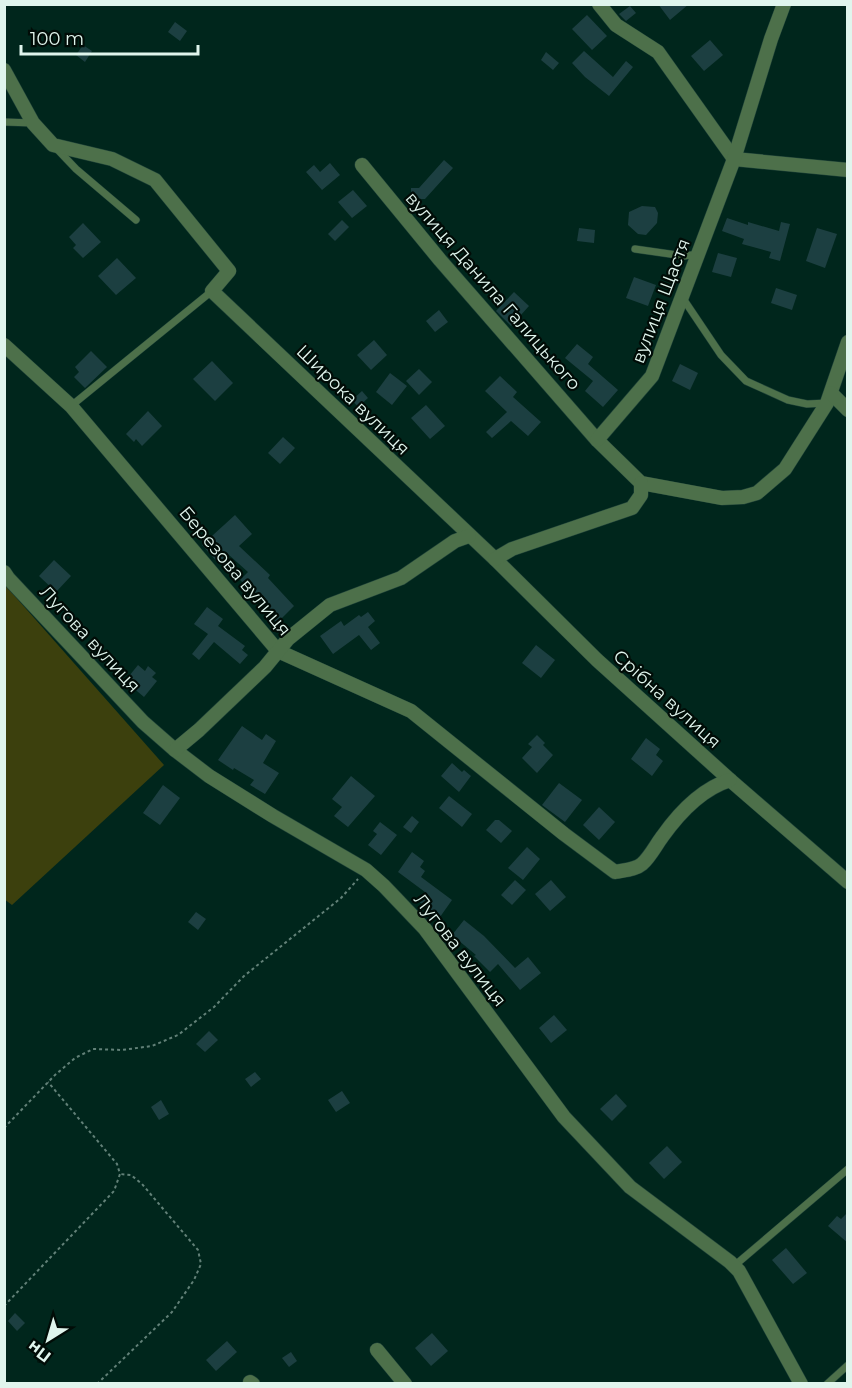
<svg xmlns="http://www.w3.org/2000/svg" width="852" height="1388" font-family="Montserrat,sans-serif">
<rect width="100%" height="100%" fill="#00261c"/>
<polygon fill="#3c400d" points="5,585 164,765 12,905 4,899"/>
<g fill="#1c3f41">
<polygon points="658,4 689,4 670,20"/>
<polygon points="630,6 636,13 626,21 619,14"/>
<polygon points="587,15 607,36 592,50 572,29"/>
<polygon points="175,22 187,31 180,41 168,32"/>
<polygon points="710,40 723,55 704,71 691,56"/>
<polygon points="83,45 92,51 85,62 76,55"/>
<polygon points="584,51 613,77 626,61 633,67 609,96 585,77 572,63"/>
<polygon points="546,52 559,63 553,70 541,60"/>
<polygon points="444,160 453,168 425,199 411,199 411,188 419,188"/>
<polygon points="330,163 340,175 322,190 306,172 314,165 320,172"/>
<polygon points="353,190 367,206 352,218 338,202"/>
<polygon points="642,206 655,207 658,213 657,223 646,235 638,234 628,225 629,212"/>
<polygon points="727,218 748,225 748,222 779,231 781,222 790,224 780,261 769,258 771,252 742,244 744,239 722,231"/>
<polygon points="342,220 349,227 335,241 328,234"/>
<polygon points="83,223 101,242 83,258 73,248 76,245 69,237"/>
<polygon points="579,228 595,230 594,243 577,241"/>
<polygon points="817,228 837,234 825,268 806,261"/>
<polygon points="718,253 737,258 731,277 712,272"/>
<polygon points="117,258 136,278 116,295 98,276"/>
<polygon points="634,277 656,285 648,306 626,298"/>
<polygon points="776,288 797,295 792,310 771,303"/>
<polygon points="514,292 529,306 511,326 496,311"/>
<polygon points="439,310 448,322 435,332 426,321"/>
<polygon points="374,340 387,355 371,370 357,355"/>
<polygon points="577,344 593,357 588,364 618,390 603,407 585,391 593,381 565,358"/>
<polygon points="91,351 107,367 85,388 74,377 79,372 75,367"/>
<polygon points="212,361 233,383 215,401 193,379"/>
<polygon points="680,364 698,373 690,390 672,381"/>
<polygon points="419,369 432,382 419,395 406,381"/>
<polygon points="390,373 407,386 392,405 376,392"/>
<polygon points="500,376 517,392 513,397 541,422 528,436 511,421 492,438 486,432 507,412 485,391"/>
<polygon points="362,391 368,398 358,407 352,400"/>
<polygon points="426,405 445,426 430,439 411,418"/>
<polygon points="148,411 162,426 142,446 136,439 134,442 126,434"/>
<polygon points="283,437 295,448 280,464 268,453"/>
<polygon points="235,515 252,534 239,546 270,575 268,578 294,606 277,623 262,608 266,604 240,580 248,572 229,555 219,564 202,545"/>
<polygon points="54,560 71,576 56,592 39,576"/>
<polygon points="207,607 223,619 218,626 245,646 242,650 248,655 240,664 214,642 199,660 192,654 208,634 194,624"/>
<polygon points="368,612 375,621 368,627 380,643 371,650 359,635 333,654 320,636 341,621 344,626 359,615 361,617"/>
<polygon points="536,645 555,660 541,678 522,663"/>
<polygon points="138,665 145,671 148,666 156,673 152,677 157,681 144,697 125,681"/>
<polygon points="242,726 262,740 266,734 276,741 263,763 279,773 265,794 250,785 254,780 234,768 233,770 218,760"/>
<polygon points="537,735 545,743 543,745 553,755 537,773 522,758 532,747 528,744"/>
<polygon points="646,738 660,749 656,755 663,761 652,776 631,759"/>
<polygon points="452,763 462,772 464,770 471,776 459,792 441,776"/>
<polygon points="351,776 375,796 348,827 334,816 342,807 332,799"/>
<polygon points="559,783 582,800 565,822 542,805"/>
<polygon points="163,785 180,798 160,825 143,813"/>
<polygon points="449,796 472,814 462,827 439,808"/>
<polygon points="599,807 615,822 599,840 583,825"/>
<polygon points="412,816 419,822 411,833 403,827"/>
<polygon points="495,820 499,820 512,831 501,843 486,830"/>
<polygon points="380,822 397,835 381,855 368,845 377,834 373,831"/>
<polygon points="527,847 540,859 523,880 508,868"/>
<polygon points="412,852 424,861 420,867 425,871 421,877 452,900 440,917 418,901 425,892 398,872"/>
<polygon points="515,880 526,890 512,905 501,895"/>
<polygon points="551,880 566,897 550,911 535,894"/>
<polygon points="196,912 206,919 198,930 188,922"/>
<polygon points="464,920 484,936 515,968 528,957 541,973 520,990 498,964 490,972 474,956 476,955 452,935"/>
<polygon points="554,1015 567,1030 551,1043 539,1028"/>
<polygon points="209,1031 218,1040 205,1052 196,1044"/>
<polygon points="255,1072 261,1079 251,1087 245,1079"/>
<polygon points="342,1091 350,1103 336,1112 328,1100"/>
<polygon points="616,1094 627,1106 612,1121 600,1109"/>
<polygon points="161,1100 169,1114 159,1120 151,1107"/>
<polygon points="667,1146 682,1162 664,1179 649,1163"/>
<polygon points="848,1212 848,1243 828,1226 837,1216 841,1219"/>
<polygon points="786,1248 807,1273 793,1284 772,1260"/>
<polygon points="15,1313 25,1323 17,1331 8,1321"/>
<polygon points="432,1333 448,1351 431,1366 415,1348"/>
<polygon points="227,1341 237,1352 216,1371 206,1360"/>
<polygon points="291,1352 297,1361 289,1367 282,1358"/>
</g>
<g fill="none" stroke-linecap="round" stroke-linejoin="round">
<defs>
<g id="service">
<polyline points="4,122 33,123"/>
<polyline points="57,149 76,169 136,220"/>
<polyline points="635,249 684,256 699,254"/>
<polyline points="682,297 721,355 746,381 788,400 807,404 827,403"/>
<polyline points="71,406 212,291"/>
<polyline points="734,1266 848,1169"/>
<polyline points="827,1384 848,1365"/>
</g>
<g id="minor">
<polyline points="599,4 616,25 658,52 734,159"/>
<polyline points="4,70 33,123 53,145 112,159 155,180 229,271 212,291 495,559 597,660 730,780 848,882"/>
<polyline points="734,159 848,170"/>
<polyline points="362,165 440,260 597,440 641,483 722,498 743,497 757,493 785,469 827,403 848,342"/>
<path d="M4 345 71 406 278 651 411 711 564 834 615 872C624 870 635 870 642 864 650 857 656 845 662 837 679 813 701 789 730 780"/>
<polyline points="831,393 848,410"/>
<polyline points="597,440 652,376 734,159 771,39 784,4"/>
<polyline points="495,559 512,549 632,508 641,495 641,483"/>
<polyline points="4,572 8,578 143,722 175,750 209,776 273,816 366,870 384,886 425,929 564,1117 630,1187 730,1262 739,1271 801,1384"/>
<polyline points="175,750 199,730 265,667 288,639 330,605 401,578 455,541 469,536"/>
<polyline points="377,1350 405,1384"/>
<polyline points="250,1382 253,1384"/>
</g>
</defs>
<use href="#service" stroke="#1f4339" stroke-width="8"/>
<use href="#minor" stroke="#1f4339" stroke-width="15"/>
<g stroke="#628178" stroke-width="2" stroke-dasharray="3 3" stroke-linecap="butt">
<polyline points="4,1128 55,1075 75,1058 93,1049 122,1050 152,1046 178,1035 214,1007 244,976 341,898 358,879"/>
<polyline points="4,1306 114,1191 120,1174 117,1164 48,1082"/>
<polyline points="97,1384 172,1312 194,1280 201,1264 198,1250 142,1184 131,1175 120,1174"/>
</g>
<use href="#service" stroke="#4d704a" stroke-width="7"/>
<use href="#minor" stroke="#4d704a" stroke-width="14"/>
</g>
<g text-anchor="middle" dominant-baseline="central" stroke-width="4.5" stroke-linejoin="round" paint-order="stroke">
<g font-size="18" fill="#e0f5ed" stroke="#010c07">
<text transform="translate(493 291) rotate(49)">вулиця Данила Галицького</text>
<text transform="translate(661 301) rotate(-69)">вулиця Щастя</text>
<text transform="translate(353 400) rotate(44)">Широка вулиця</text>
<text transform="translate(235 571) rotate(50)">Березова вулиця</text>
<text transform="translate(90 639) rotate(47)">Лугова вулиця</text>
<text transform="translate(667 699) rotate(42)">Срібна вулиця</text>
<text transform="translate(460 950) rotate(52)">Лугова вулиця</text>
</g>
</g>
<rect width="852" height="1388" fill="none" stroke="#e0f5ed" stroke-width="12"/>
<g transform="translate(48 1340) rotate(217)" stroke="#010c07" stroke-width="4.5" paint-order="stroke">
<path d="M0-4.5L10 22L0 15L-10 22Z" fill="#e0f5ed"/>
<text y="-9" font-size="16" font-weight="bold" text-anchor="middle" fill="#e0f5ed">Пн</text>
</g>
<path d="M21 45v9h177v-9" fill="none" stroke="#e0f5ed" stroke-width="3"/>
<text x="30" y="45" font-size="18" fill="#e0f5ed" stroke="#010c07" stroke-width="4.5" paint-order="stroke">100 m</text>
</svg>
